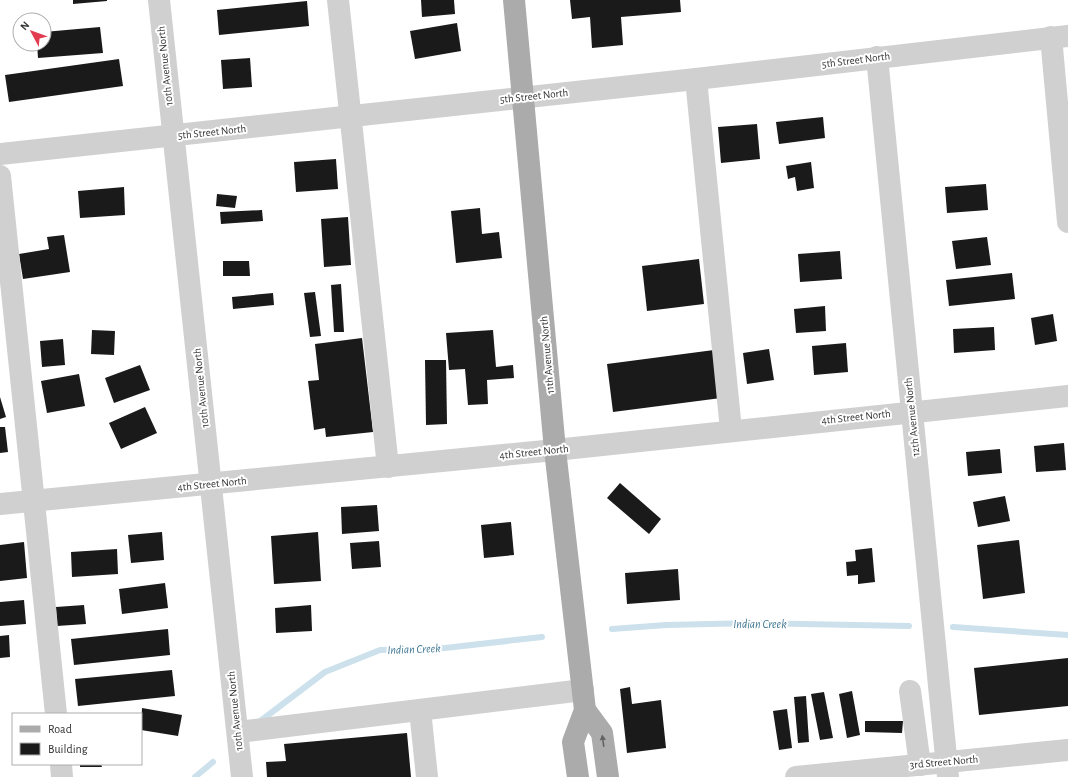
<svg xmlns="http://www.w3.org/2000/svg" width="1068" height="777" font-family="'Alegreya Sans',sans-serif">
<rect width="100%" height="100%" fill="#fff"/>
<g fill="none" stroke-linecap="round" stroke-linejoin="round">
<g stroke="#cce1eb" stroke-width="6">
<polyline points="953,627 1068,635"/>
<polyline points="612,629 666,625 755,623 909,626"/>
<polyline points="259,722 325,672 380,650 445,648 542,637"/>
<polyline points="195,777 213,762"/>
</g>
</g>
<g fill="#1a1a1a">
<polygon points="73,0 107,0 107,1 73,4"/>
<polygon points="421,0 454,0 455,14 422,17"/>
<polygon points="570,0 680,0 681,12 621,17 623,45 592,48 590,17 572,19"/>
<polygon points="307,1 309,26 219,35 217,10"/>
<polygon points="457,23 461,51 415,59 410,31"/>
<polygon points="100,27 103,53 38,58 37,44 44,44 44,32"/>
<polygon points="250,58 252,87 223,89 221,60"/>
<polygon points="119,59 123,86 9,102 5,75"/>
<polygon points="823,117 825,138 779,144 776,122"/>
<polygon points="757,124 760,159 721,163 718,127"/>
<polygon points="336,159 338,189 296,192 294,162"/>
<polygon points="811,162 814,188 797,191 795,177 788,179 786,166"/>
<polygon points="986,184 988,210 947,213 945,187"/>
<polygon points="124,187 125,215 80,218 78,191"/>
<polygon points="217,194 237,196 235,208 216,206"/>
<polygon points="480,208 482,234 499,232 502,258 456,263 451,211"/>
<polygon points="262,210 263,221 221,224 220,212"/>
<polygon points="348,217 351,265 324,267 321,219"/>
<polygon points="64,235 70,272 23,279 19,254 49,249 47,237"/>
<polygon points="987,237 991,265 956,269 952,241"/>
<polygon points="840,251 842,279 800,282 798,254"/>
<polygon points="699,259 704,304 647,311 642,266"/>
<polygon points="223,261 249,261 250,276 223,276"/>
<polygon points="1012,273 1015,299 949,306 946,280"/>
<polygon points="341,284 344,332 334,332 331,285"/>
<polygon points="315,292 321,336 310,337 304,293"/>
<polygon points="273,293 274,305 233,309 232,297"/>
<polygon points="825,306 826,331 796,333 794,309"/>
<polygon points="1053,314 1057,341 1035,345 1031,318"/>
<polygon points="994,327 995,350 954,353 953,329"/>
<polygon points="92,330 115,331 114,355 91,354"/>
<polygon points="493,330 496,367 513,365 514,378 487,380 488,404 468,405 465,369 449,370 446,333"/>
<polygon points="362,338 373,432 326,437 325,428 314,430 308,381 319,380 315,344"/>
<polygon points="63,339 65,365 42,367 40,341"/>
<polygon points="846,343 848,372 814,375 812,346"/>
<polygon points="769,349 774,380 747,384 743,353"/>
<polygon points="714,350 721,398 613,412 607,364"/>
<polygon points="425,360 446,360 447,424 426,425"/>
<polygon points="140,365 150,390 114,403 105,378"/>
<polygon points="79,374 85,406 47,413 41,381"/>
<polygon points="0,397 6,417 0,419"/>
<polygon points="145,407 157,433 121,449 109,423"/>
<polygon points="0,427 5,427 8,452 0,453"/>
<polygon points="1064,443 1066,470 1036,472 1034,446"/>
<polygon points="1000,449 1002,473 968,476 966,452"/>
<polygon points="620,483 661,519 649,534 607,498"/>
<polygon points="1005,496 1010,521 978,527 973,502"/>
<polygon points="377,505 379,531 342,534 341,507"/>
<polygon points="511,522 514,555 484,558 481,525"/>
<polygon points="162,532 164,560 131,563 128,535"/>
<polygon points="318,532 321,581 274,584 271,536"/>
<polygon points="1019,540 1025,593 983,599 977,545"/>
<polygon points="379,541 381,567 352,569 350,543"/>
<polygon points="24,542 27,578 0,581 0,545"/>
<polygon points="872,548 875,582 858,584 858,575 847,576 846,562 856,561 855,550"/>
<polygon points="117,549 118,574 72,577 71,552"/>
<polygon points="678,569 680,600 627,604 625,573"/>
<polygon points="165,583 168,608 122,614 119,589"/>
<polygon points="24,600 26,624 0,626 0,602"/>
<polygon points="84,605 86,624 57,626 56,607"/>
<polygon points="311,605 312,631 276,633 275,608"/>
<polygon points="168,629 170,655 74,665 71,639"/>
<polygon points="9,635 10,657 0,658 0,636"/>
<polygon points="1068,658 1068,706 979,715 974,668"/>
<polygon points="172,670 175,696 78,706 75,679"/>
<polygon points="630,687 632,704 661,700 666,748 627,753 620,689"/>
<polygon points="852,691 860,735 847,738 839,694"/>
<polygon points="824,692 833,738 820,740 811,694"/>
<polygon points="806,696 809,742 798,743 794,697"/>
<polygon points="142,708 182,715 178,736 141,730"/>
<polygon points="787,709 792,748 779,750 773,711"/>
<polygon points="865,721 903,721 902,733 865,732"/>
<polygon points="407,733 411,777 267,777 266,762 286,761 284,744"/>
<polygon points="80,764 101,764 102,767 80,767"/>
</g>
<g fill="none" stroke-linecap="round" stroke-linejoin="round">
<g stroke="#d0d0d0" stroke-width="22">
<polyline points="159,0 242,777"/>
<polyline points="338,0 388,467"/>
<polyline points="1051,37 1068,222"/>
<polyline points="877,57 948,777"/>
<polyline points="696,79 731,430"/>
<polyline points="0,154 696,79 1068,36"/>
<polyline points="0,176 56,714"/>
<polyline points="0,504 555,450 1068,396"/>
<polyline points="910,691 920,765"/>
<polyline points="420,710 427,777"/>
<polyline points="238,732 583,690"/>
<polyline points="61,764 62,777"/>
<polyline points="796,777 1068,750"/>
</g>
<g stroke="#ababab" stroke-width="22">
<polyline points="514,0 555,450 585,710 573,742 578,777"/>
<polyline points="585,710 602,733 608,777"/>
</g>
</g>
<defs><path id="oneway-solid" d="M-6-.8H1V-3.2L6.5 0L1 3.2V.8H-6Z"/></defs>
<use fill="#636363" href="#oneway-solid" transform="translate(603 741) rotate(-98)"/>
<g text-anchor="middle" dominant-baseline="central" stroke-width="4" stroke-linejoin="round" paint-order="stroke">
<g font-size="11" fill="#333" stroke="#fff">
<text transform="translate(856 60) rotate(-7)">5th Street North</text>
<text transform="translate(165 66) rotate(-96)">10th Avenue North</text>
<text transform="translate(534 96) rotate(-6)">5th Street North</text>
<text transform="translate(212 132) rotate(-6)">5th Street North</text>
<text transform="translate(547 355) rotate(-95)">11th Avenue North</text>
<text transform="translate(201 388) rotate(-96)">10th Avenue North</text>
<text transform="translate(856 417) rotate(-6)">4th Street North</text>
<text transform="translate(912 417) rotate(-96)">12th Avenue North</text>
<text transform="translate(534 452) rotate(-6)">4th Street North</text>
<text transform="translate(212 484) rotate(-6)">4th Street North</text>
<text transform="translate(235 711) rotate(-96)">10th Avenue North</text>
<text transform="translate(944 762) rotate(-5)">3rd Street North</text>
</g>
<g font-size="12" font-style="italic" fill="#417894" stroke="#fff">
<text x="760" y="624">Indian Creek</text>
<text transform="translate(414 649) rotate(-2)">Indian Creek</text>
</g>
</g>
<rect x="12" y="713" width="130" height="52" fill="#ffffff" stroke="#adadad"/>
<rect x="20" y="726" width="20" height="6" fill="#ababab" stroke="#adadad"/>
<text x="48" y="733" font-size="12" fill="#333333">Road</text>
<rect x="20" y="743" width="20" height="12" fill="#1a1a1a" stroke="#adadad"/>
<text x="48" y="753" font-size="12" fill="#333333">Building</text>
<g transform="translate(32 32) rotate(311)"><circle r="19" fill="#ffffff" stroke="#adadad"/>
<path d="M0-3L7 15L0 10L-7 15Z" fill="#e23c50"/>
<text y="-6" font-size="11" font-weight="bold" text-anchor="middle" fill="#333333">N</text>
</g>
</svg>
